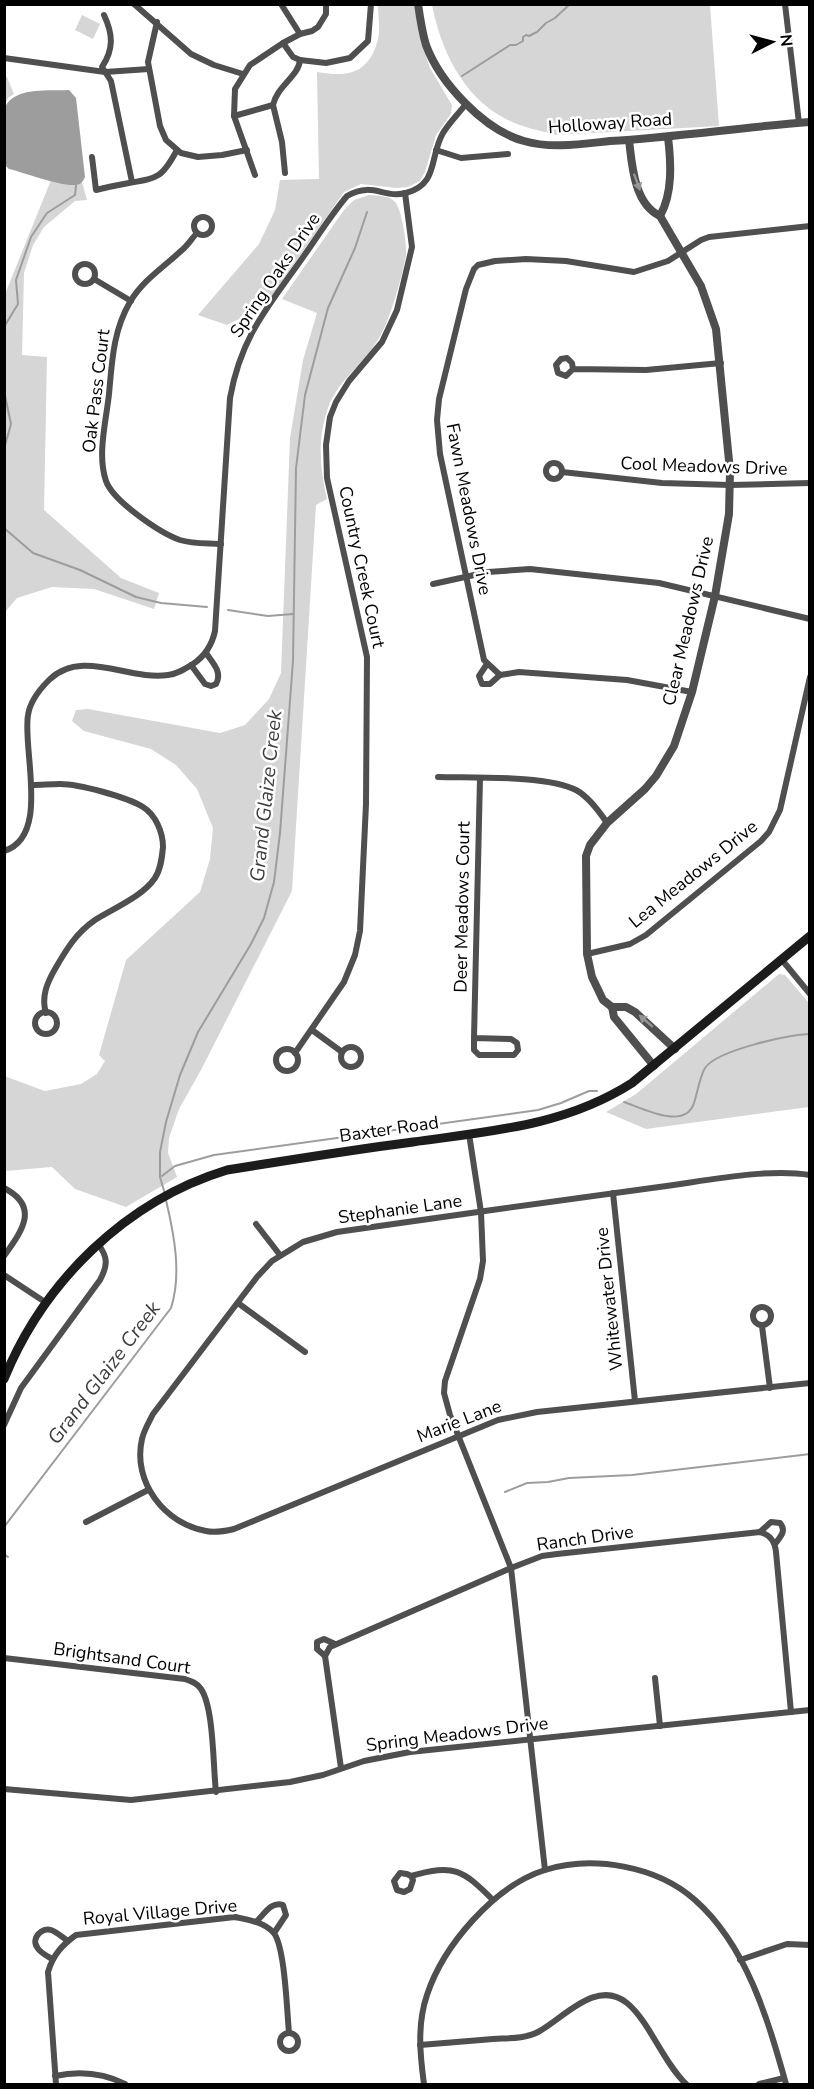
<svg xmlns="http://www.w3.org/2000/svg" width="814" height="2089" font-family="'Nunito Sans',sans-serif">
<rect width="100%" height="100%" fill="#fff"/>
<g fill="#d6d6d6">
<path d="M378 5H416L422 44 430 68 452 105 451 114 436 135 425 172 420 181 408 187 396 188 361 184 344 192 265 306 227 325 198 315 259 244 275 210 280 180 319 179 317 72C346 77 367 75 377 43 381 32 378 16 378 5Z"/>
<path d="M432 5H710L719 126 557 135C540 131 520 127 504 118 462 95 441 50 432 5Z"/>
<polygon points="82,15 100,24 93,39 75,30"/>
<polygon points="5,77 7,77 14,94 8,98 5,105"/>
<polygon points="51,180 76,185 82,182 87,200 75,201 44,227 33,245 24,273 22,355 47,357 44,510 121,578 159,593 154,609 94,589 52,587 17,598 5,612 5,294"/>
<path d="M369 195C377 196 389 195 395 202 402 209 407 245 406 255 403 274 389 323 379 338 365 363 337 381 328 408 317 439 320 469 327 499L316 505 292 891 201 1070 179 1109 169 1138 168 1153 177 1177 126 1207 75 1189 52 1167 5 1171 4 1076 45 1091 81 1084 97 1074 105 1061 99 1055 126 960 200 892 210 859 213 828 197 789 176 765 151 749 84 731 72 721 76 710 88 709 220 733 245 725 269 699 281 673 290 438 303 360 317 313 282 299 344 210 354 200Z"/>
<polygon points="779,974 785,975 809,1003 809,1107 646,1129 606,1112 636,1094"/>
</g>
<path fill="#9d9d9d" d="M69 90 76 98 85 177C83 182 80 185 75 185 59 186 26 173 9 169L4 164V110C11 86 49 91 69 90Z"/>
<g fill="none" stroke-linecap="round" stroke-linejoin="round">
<g stroke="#9d9d9d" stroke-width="2">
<polyline points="462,76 510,45 516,45 523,41 523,37 526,35 529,36 537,32 546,23 555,18 570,4"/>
<polyline points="4,327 18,304 16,280 31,237 47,213 75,195 76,185"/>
<polyline points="4,391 11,424 4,449"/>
<polyline points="4,528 33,553 80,570 136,597 161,603 207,607"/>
<polyline points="228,610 268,616 293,614"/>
<path d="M624 1102C642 1108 685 1131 694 1103 697 1094 700 1076 705 1068 717 1050 788 1035 810 1034"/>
<polyline points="162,1176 175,1166 214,1155 538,1110 561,1103 589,1091 597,1091"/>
<polyline points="165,1194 160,1177 160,1152 166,1122 180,1075 198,1032 251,944 264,918 274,882 280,833 293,661 296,468 305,395 328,308 355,248 367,212"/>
<polyline points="505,1492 527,1483 548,1482 569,1478 632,1475 810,1454"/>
<path d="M4 1527 171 1308C182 1274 174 1234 166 1200"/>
<polyline points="4,1554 8,1557"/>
</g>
<g stroke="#4f4f4f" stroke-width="6">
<polyline points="134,4 191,54 214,65 243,74"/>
<polyline points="281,4 300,34"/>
<polyline points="785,4 799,123"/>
<path d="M104 15C113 34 114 49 102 67L111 81 132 182"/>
<polyline points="157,22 148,62 160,126 166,140 181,153 198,157 222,155 247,150"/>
<polyline points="283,43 293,57 300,60 326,63 350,58 368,41 371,4"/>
<polyline points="4,58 105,72 149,69"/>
<polyline points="273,105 282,142 285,173"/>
<path d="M234 116 273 105C277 86 299 76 300 60"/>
<polyline points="436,150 461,158 508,154"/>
<path d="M92 157 96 190C107 187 118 185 129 183 158 178 162 178 177 150"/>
<polyline points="255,175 234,116 235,89 250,65 283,43 300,34 312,31 318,27 326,14 326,4"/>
<circle cx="203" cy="226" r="9"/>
<path d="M197 233C192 238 188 245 182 250 164 267 143 280 130 302 113 331 112 362 109 394 106 422 97 455 106 481 113 501 160 533 180 540 193 544 208 543 221 544"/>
<circle cx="85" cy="274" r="10"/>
<polyline points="94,279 131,301"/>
<polyline points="573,369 572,363 567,358 561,359 556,365 558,373 566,376 573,369 646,370 721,363"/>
<circle cx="554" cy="471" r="8"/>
<polyline points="562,472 662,483 730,485 810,483"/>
<polyline points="433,584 488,572 530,569 659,583 810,619"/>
<polyline points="487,664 479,676 482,684 490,684 500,675"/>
<path d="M191 665 205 684 211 686 216 684C223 672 212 662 206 653"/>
<polyline points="692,692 627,680 519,672 500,675 484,660 440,454 437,420 439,399 466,289 474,269 478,265 495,261 526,259 566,261 634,272 668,261 701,240 709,237 810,226"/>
<path d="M438 777C472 778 548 775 576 790 589 797 599 811 607 823"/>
<path d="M32 785C41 785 50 784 60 784 79 784 127 797 143 807 156 815 163 833 163 847 162 857 161 869 155 878 142 897 114 908 95 920 76 933 66 950 55 969 47 983 41 997 46 1013"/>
<path d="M4 851C51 837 22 749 28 715 30 701 39 690 49 680 82 648 129 681 168 675 177 674 185 669 193 664 205 656 212 645 215 631L230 398C241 337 267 308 301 260 316 239 330 216 347 196 373 181 384 199 406 193 439 184 429 157 443 133 449 123 459 113 466 104"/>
<polyline points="587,954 630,944 646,935 761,841 769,832 780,810 810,677"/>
<polyline points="782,960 810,994"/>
<circle cx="46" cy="1023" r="11"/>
<polyline points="312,1030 342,1052"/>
<polyline points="474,1038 511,1039 517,1043 518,1050 514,1055 479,1055 474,1050 474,1038 480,778"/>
<circle cx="351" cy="1057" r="10"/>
<circle cx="287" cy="1060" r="11"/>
<polyline points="295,1053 344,982 355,955 360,931 366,804 367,657 327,478 326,445 330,417 336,402 349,381 382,342 397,310 412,247 405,193"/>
<polyline points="469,1134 481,1212 483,1261 480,1279 445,1381 444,1393 450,1415 511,1568 545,1870"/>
<path d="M810 1175C765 1168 705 1181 659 1187 552 1201 444 1217 337 1232L303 1242 272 1261 257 1277 153 1414C149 1422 144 1430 142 1439 132 1482 165 1524 206 1531 216 1533 225 1531 234 1529L498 1420 537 1412 810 1383"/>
<path d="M4 1188C41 1207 21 1232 4 1256"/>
<polyline points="613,1193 635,1401"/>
<polyline points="256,1224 280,1255"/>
<polyline points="4,1275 45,1302"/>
<polyline points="238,1303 305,1352"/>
<circle cx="762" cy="1316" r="9"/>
<polyline points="762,1326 770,1388"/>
<path d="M4 1425 21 1388 100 1280C108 1265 108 1257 98 1244"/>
<polyline points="86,1522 148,1490"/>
<path d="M760 1532 771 1522 780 1523C787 1531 780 1537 775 1544"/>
<polyline points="325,1656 317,1649 317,1642 324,1639 335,1644"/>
<path d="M4 1658 185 1679C191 1681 197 1683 201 1689 214 1708 213 1767 216 1792"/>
<polyline points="655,1678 660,1726"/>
<path d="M341 1768 325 1656 330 1647 511 1568 542 1556 557 1554 760 1532C771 1535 775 1542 776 1552L791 1712"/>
<polyline points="4,1789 131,1800 290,1782 323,1775 364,1761 410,1752 810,1710"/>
<path d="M411 1876 413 1880 410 1889 404 1892 397 1890 394 1881 400 1873 407 1874 411 1876C454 1864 462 1869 493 1900"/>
<path d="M257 1921C265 1913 272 1901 283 1905L286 1915 274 1933"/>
<path d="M52 1959C47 1956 39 1952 37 1947 31 1938 42 1927 51 1930 57 1932 63 1938 68 1941"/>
<polyline points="740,1960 787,1944 810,1945"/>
<circle cx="289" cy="2042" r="9"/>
<path d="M420 2045C444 2043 468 2041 493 2039 507 2038 525 2039 538 2032 563 2019 596 1978 627 2003 649 2021 663 2062 686 2084"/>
<path d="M55 2076C79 2071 103 2073 125 2084"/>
<path d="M56 2084 48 1972C53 1955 62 1945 76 1935L235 1917C249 1920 263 1922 273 1932 285 1944 287 2013 289 2033"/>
<path d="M424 2084C420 2055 417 2024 427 1995 443 1946 494 1886 545 1870 593 1855 657 1866 695 1900 747 1946 768 2020 786 2084"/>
<polyline points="759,2084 784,2078"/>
</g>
<g stroke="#4f4f4f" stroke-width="8">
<path d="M418 4C420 18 422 32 426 45 440 83 484 130 524 141 551 149 582 144 610 141 677 137 743 127 810 122"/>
<path d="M629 140C632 165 634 204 660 216L701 286 716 329 730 471 729 514 715 596 692 692 674 746 656 776 645 789 607 823 590 845 586 856 587 954 592 977 603 1000 612 1007 614 1017 654 1066"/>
<path d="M660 216C673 193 671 162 668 137"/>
<polyline points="612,1007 626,1007 635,1012 675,1049"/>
</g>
<path stroke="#1c1c1c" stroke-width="9" d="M4 1379C44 1281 126 1201 227 1170 289 1160 351 1150 413 1142 491 1131 565 1126 632 1083L810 936"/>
</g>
<defs><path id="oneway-solid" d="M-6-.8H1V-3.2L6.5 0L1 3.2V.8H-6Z" transform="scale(1.5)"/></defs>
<g fill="#959595">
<use href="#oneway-solid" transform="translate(637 182) rotate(70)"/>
<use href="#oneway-solid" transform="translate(646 1021) rotate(-139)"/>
</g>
<g text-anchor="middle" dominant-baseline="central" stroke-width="5" stroke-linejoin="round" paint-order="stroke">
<g font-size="18" fill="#000" stroke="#fff">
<text transform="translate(610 123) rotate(-4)">Holloway Road</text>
<text transform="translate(275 275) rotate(-56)">Spring Oaks Drive</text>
<text transform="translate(96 391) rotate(-83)">Oak Pass Court</text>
<text transform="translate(704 466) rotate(2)">Cool Meadows Drive</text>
<text transform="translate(469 509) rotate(79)">Fawn Meadows Drive</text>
<text transform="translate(362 567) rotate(78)">Country Creek Court</text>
<text transform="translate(688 621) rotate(-77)">Clear Meadows Drive</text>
<text transform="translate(693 874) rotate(-39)">Lea Meadows Drive</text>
<text transform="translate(462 907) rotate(-89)">Deer Meadows Court</text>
<text transform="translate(389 1129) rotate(-8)">Baxter Road</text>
<text transform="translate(400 1209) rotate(-8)">Stephanie Lane</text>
<text transform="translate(609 1299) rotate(-96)">Whitewater Drive</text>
<text transform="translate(459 1421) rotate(-21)">Marie Lane</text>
<text transform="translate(585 1538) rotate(-8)">Ranch Drive</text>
<text transform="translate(122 1658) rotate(8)">Brightsand Court</text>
<text transform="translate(457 1734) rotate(-7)">Spring Meadows Drive</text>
<text transform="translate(160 1912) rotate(-5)">Royal Village Drive</text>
</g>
<g font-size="20" font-style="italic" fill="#3e3e3e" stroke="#fff">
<text transform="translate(266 796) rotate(-84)">Grand Glaize Creek</text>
<text transform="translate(104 1373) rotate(-53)">Grand Glaize Creek</text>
</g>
</g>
<rect width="814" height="2089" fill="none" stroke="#000000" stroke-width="12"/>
<g transform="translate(772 42) rotate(84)" stroke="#ffffff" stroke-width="4.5" paint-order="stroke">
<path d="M0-4.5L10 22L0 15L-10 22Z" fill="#000000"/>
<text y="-9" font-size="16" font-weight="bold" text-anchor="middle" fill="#000000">N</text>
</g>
</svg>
